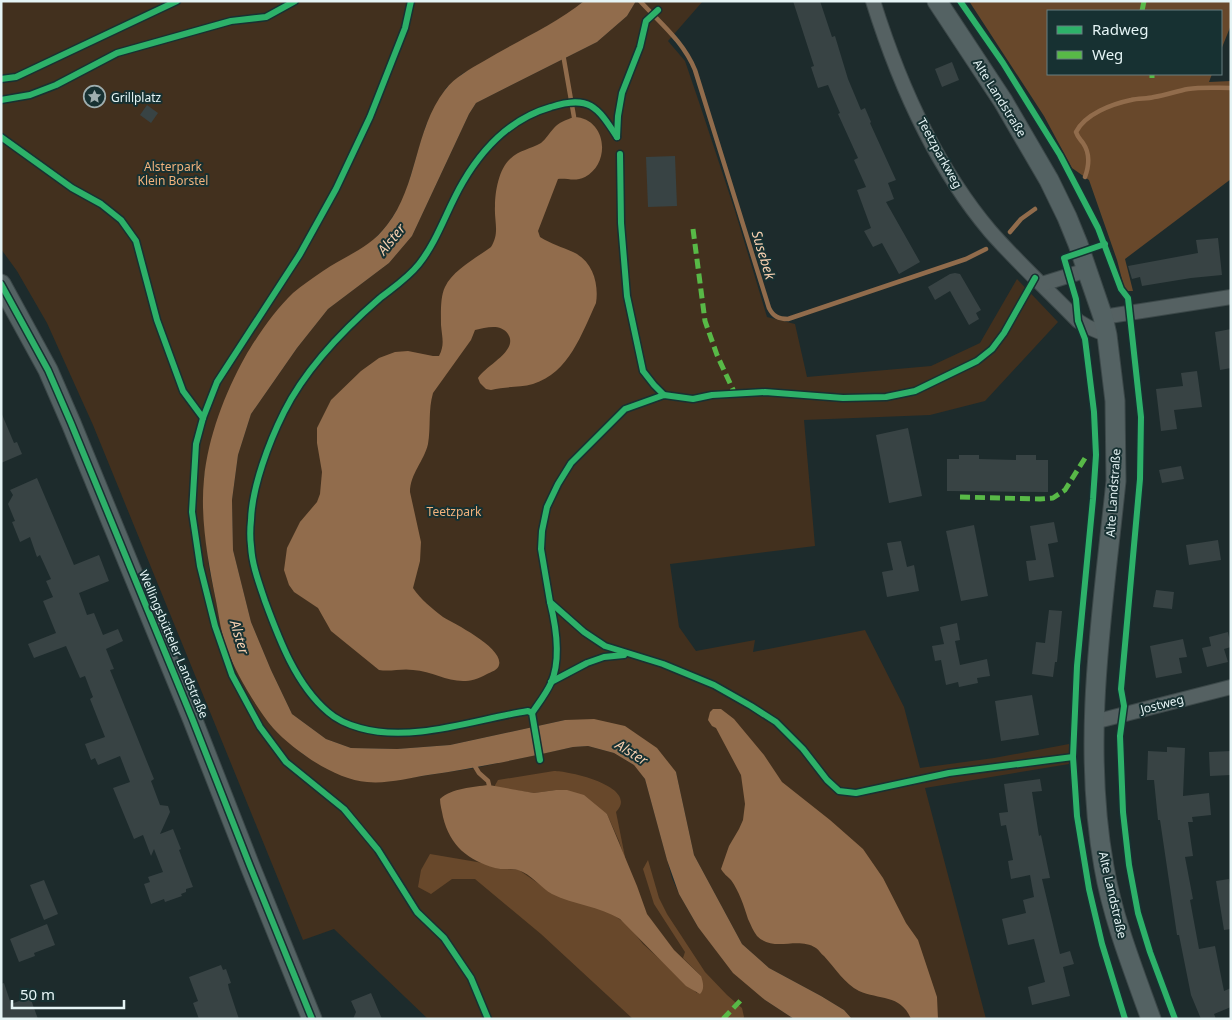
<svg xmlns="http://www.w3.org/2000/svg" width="1232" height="1020" font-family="'Noto Sans',sans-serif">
<rect width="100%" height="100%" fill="#1d2b2c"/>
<g fill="#42301e">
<polygon points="1,1 584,1 567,15 462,74 446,88 426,125 403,201 387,225 369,245 349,256 224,403 212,440 204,478 204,520 209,568 226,648 244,685 273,728 304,755 367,782 396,780 475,768 573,747 588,746 614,753 634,765 639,770 645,779 672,878 679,894 698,927 765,1000 794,1019 428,1019 334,929 303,940 93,425 47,323 17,271 1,249"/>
<polygon points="636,1 703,1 668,41 685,61 701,108 735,211 767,317 795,324 807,377 931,366 980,343 1017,279 1058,322 985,401 930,415 804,420 815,546 670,564 679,627 696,651 755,640 753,652 865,630 904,707 920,768 994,758 1069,744 1069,764 925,788 986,1019 852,1019 844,1010 821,996 769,968 742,944 694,855 676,772 565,720 450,745 397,749 351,748 326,739 292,714 271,670 251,622 233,550 232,500 238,455 251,414 297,348 328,309 389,263 412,236 469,114 476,103 597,42 627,16"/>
</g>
<g fill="#68482b">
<polygon points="969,1 1231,1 1231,25 1221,50 1221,11 1048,11 1048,74 1212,74 1209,82 1231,81 1231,179 1125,259 1133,291 1125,291 1117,260 1089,180 1072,168 1044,116"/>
<path d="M554 771C570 771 640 787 616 812L626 862 619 841 607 814 556 790 534 793 494 787 498 780Z"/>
<polygon points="430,854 483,863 496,868 519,870 552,893 609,912 628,925 643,944 697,993 701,976 683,958 685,952 654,904 643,869 648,860 659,898 667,914 705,972 727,995 742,1008 744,1017 743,1019 633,1019 541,934 475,879 452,879 431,894 418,887 421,870"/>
</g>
<g fill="#916c4c">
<path d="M584 1H636L627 16 597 42 476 103 469 114 412 236 389 263 328 309 297 348 251 414 238 455 232 500 233 550 251 622 271 670 292 714 326 739 351 748 397 749 450 745 565 720 594 719 625 726 657 748 676 772 694 855 742 944 769 968 821 996 844 1010 852 1019H794L765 1000 733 973 698 927 679 894 667 860 645 779 634 765 614 753 588 746 573 747C525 758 477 768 428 775 409 778 387 784 367 782 336 780 294 751 273 728 257 709 235 672 227 649 221 634 219 616 216 601 208 561 200 519 204 479 208 437 225 393 245 357 257 336 276 309 293 293 302 285 313 278 323 271 346 255 369 249 387 225 418 186 414 130 445 90 455 77 470 69 484 61 517 41 554 25 584 1Z"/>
<path d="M574 117C606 118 612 162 585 177 575 182 568 178 558 179L538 231 540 237C551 244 562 247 573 252 593 261 599 284 596 303 582 333 569 373 533 384 519 388 505 386 491 390L486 389 480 383 478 378C486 365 519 351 508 334 500 323 486 328 475 330L471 340 433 393C428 410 431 427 428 444 424 461 410 474 410 492L421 542 420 561 413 588C420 599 433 609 443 617 455 624 504 648 499 665 498 670 491 672 487 674 458 691 440 672 413 670 402 668 391 672 379 670L331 631 318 608 294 592 289 585 284 570 287 548 300 522 317 502 320 494 322 472 317 443V428L331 400 361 371 379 358 395 352 408 351 433 356H439C445 345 442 337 441 325 441 314 440 297 445 287 453 270 476 258 491 247 500 233 494 221 495 206 495 191 499 169 510 159 519 150 531 149 541 143 546 139 549 133 554 128 559 122 566 120 574 117Z"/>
<path d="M713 709H721L734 719 764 755 782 782 830 820 863 849 883 878 906 923 918 940 937 997 938 1019H911C901 994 879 1000 859 991 845 984 835 968 824 956 821 954 819 950 816 948 797 936 774 953 757 936 753 931 751 925 748 919 744 906 739 891 731 880 727 876 724 874 721 869L729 846 739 829 743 820 745 804 741 775 716 728 712 726 708 720 710 712Z"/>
<path d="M489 785 534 793 556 790H567L584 795 607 814 637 886 647 914 674 950 701 976C703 982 705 989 700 994L686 986 620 919C599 906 574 905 552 894 541 888 531 874 518 870 510 868 502 870 495 868 468 860 450 846 443 817 442 811 440 805 440 799 452 788 473 787 489 785Z"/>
</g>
<polygon fill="#1d2b2c" points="536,723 542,757 537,758 531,724"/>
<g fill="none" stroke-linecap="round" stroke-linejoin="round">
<g stroke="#916c4c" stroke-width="4.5">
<path d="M640 1C661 24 683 41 695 70L769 308C773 316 778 319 788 319L966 259 986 249"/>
<polyline points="563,54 574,117"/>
<path d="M1085 177C1089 166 1090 153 1083 143 1080 139 1078 138 1076 132 1085 114 1112 104 1131 100 1139 98 1147 99 1154 97 1166 95 1177 91 1188 89 1202 87 1216 88 1231 88"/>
<polyline points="1010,232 1021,219 1035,209"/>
<polyline points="473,763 479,773 488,781 489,785"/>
</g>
</g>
<g fill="#384344">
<polygon points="793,1 820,1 832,37 835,36 848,79 861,110 865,108 871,122 870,123 896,180 888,183 894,199 886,202 920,262 899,274 882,243 873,247 864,231 871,228 857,190 866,187 854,160 858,158 838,114 840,113 828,85 818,88 811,67 814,66"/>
<polygon points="952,62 959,80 942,87 935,69"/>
<polygon points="147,105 158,113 151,123 140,115"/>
<polygon points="675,156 677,206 648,207 646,157"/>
<polygon points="1218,238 1222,275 1191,278 1142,286 1140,277 1132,279 1128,266 1198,253 1196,240"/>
<polygon points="955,273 960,274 981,310 976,313 979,319 969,325 950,291 935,300 928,287 950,274"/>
<polygon points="1231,329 1231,368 1220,370 1215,332"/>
<polygon points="1197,371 1202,407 1174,410 1177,429 1161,431 1156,389 1183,386 1181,373"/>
<polygon points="1,412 14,443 17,442 22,454 1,463"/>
<polygon points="908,428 922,496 889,503 876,435"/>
<polygon points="959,455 979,455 979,459 1016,460 1016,455 1036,455 1036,460 1048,460 1048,492 947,491 947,459 959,459"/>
<polygon points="1181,466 1184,479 1162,483 1159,470"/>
<polygon points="37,478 74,565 99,555 109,581 79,593 87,615 94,613 103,635 118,629 123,641 106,649 114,669 110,670 154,779 151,781 160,805 168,806 170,812 160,834 173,829 181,849 179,850 193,887 186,889 186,892 181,894 182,896 165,902 164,899 151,904 144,884 150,882 148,877 163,872 154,849 151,856 143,835 134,839 113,788 130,782 120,756 98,765 95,758 91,760 85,744 105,737 90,699 93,697 85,676 80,678 66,646 34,658 28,644 56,633 43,601 53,597 46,581 51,579 40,555 37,557 30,537 20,542 12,522 15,521 8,504 13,495 10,490"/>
<polygon points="1054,522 1058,542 1048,544 1054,577 1029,581 1026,561 1036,560 1030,526"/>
<polygon points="974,525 988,596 961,601 946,531"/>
<polygon points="1218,540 1221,560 1189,565 1186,545"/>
<polygon points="901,541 907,567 914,565 919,591 887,597 882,572 893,570 887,543"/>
<polygon points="1156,590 1174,592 1172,609 1153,607"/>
<polygon points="1049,610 1062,611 1057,662 1055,662 1053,677 1032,674 1036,642 1045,643"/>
<polygon points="957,623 960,640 955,641 960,665 987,659 990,676 977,678 978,683 959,687 958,682 946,685 941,660 935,661 932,646 944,644 940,627"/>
<polygon points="1228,632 1231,647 1224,649 1228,662 1207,667 1202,648 1211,646 1209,637"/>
<polygon points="1183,639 1187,657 1179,658 1182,673 1156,678 1150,646"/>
<polygon points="1032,695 1039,735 1001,741 995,701"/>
<polygon points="1167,747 1185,748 1183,796 1209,793 1211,815 1192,817 1193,822 1188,822 1193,856 1185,857 1193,899 1190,900 1199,949 1215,946 1224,991 1231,988 1231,1007 1214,1014 1216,1019 1201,1019 1191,995 1179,935 1177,935 1160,820 1158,820 1154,780 1147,780 1148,751 1167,752"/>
<polygon points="1231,751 1231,775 1210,776 1209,752"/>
<polygon points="1040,779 1042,791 1032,792 1039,836 1041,835 1050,878 1042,879 1060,954 1070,951 1074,964 1063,967 1070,996 1032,1005 1028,987 1045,982 1034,939 1008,945 1002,919 1026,913 1023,900 1034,897 1030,875 1011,879 1008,861 1013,860 1006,825 1001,826 999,813 1008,812 1004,784"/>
<polygon points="1229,879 1231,890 1231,929 1224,930 1216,881"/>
<polygon points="44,880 58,914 44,920 30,885"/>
<polygon points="47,924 55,945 34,953 35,956 19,962 10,939"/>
<polygon points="221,965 223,970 226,969 231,983 228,984 229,989 239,1019 199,1019 193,1003 198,1001 189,977"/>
<polygon points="4,983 11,1004 30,997 38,1019 1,1019 1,984"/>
<polygon points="371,993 382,1019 353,1019 356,1012 351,1001"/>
</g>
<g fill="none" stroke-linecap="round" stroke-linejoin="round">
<defs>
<g id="minor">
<path d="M873 1C898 81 936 167 990 231 1017 262 1049 291 1078 321L1088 327 1107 335"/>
<polyline points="1042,284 1087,270"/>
<polyline points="1103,317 1231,297"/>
<polyline points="1094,722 1231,687"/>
</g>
<g id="major">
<path d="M937 1 1003 101 1049 180 1067 217 1078 244 1103 317 1107 335 1115 401 1116 481C1103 608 1081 739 1104 867 1113 919 1133 969 1151 1019"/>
<polyline points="1,284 48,370 71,423 192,718 250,866 312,1019"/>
</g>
</defs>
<use href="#minor" stroke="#3c4849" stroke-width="16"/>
<use href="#major" stroke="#3c4849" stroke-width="21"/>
<use href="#minor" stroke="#556162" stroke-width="14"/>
<use href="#major" stroke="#546263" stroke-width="19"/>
<g stroke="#58b947" stroke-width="5" stroke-dasharray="10 5" stroke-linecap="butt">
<polyline points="1142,11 1144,1"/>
<polyline points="1152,74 1152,78"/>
<polyline points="693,229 705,321 717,355 735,394 738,393"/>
<polyline points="960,497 1040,499 1053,498 1065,490 1087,455"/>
<polyline points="723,1019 742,999"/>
</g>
<defs>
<g id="cycleway">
<polyline points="411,1 405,28 370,117 336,189 300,254 217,382 203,418 196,444 192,512 200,566 215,626 232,675 260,727 286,762 344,809 378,850 417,912 444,938 471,978 488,1019"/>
<polyline points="960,1 1003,63 1060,155 1098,228 1121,289 1128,298 1141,417 1140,479 1121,689 1124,706 1120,736 1123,812 1129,865 1138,913 1150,952 1175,1019"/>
<polyline points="1,79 16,77 177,1"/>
<polyline points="1,100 30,95 56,85 117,53 231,21 266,17 295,1"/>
<polyline points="1,137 72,188 101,204 121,220 136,241 157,320 183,391 203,418"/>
<polyline points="617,137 618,116 622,93 640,47 646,21 658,10"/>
<polyline points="620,154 621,223 627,296 643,371 654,385 664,395"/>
<polyline points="1105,244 1064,258 1076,299 1078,321 1085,339 1094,412 1096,455 1093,499 1077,666 1073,757 1077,816 1089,889 1102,944 1125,1019"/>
<polyline points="1035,278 1004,333 992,349 977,361 915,391 886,397 843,398 765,392 712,395 693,399 664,395 625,409 571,463 558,484 547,507 542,531 541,549 550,602 584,632 605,646 663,664 714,685 751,706 776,722 803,749 827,780 839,791 856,793 949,773 1073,757"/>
<polyline points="1,284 48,370 71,423 192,718 250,866 312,1019"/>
<polyline points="551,682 587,663 604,657 624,655"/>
<path d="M532 713C538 704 546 694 551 683 561 660 556 626 550 602"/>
<path d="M540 760 532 713 528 711C476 719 413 743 360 728 349 725 337 720 328 712 296 685 279 639 265 601 259 583 252 565 251 546 250 538 250 529 251 520 252 487 269 442 284 412 306 368 343 330 380 298 394 287 408 278 419 264 438 240 447 209 463 182 483 148 512 118 551 107 589 95 597 106 617 137"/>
</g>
</defs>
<use href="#cycleway" stroke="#173132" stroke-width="9"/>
<use href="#cycleway" stroke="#2db169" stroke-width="6"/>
</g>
<defs>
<symbol id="sight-ring" viewBox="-11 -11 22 22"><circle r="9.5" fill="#173132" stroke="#9faeaf" stroke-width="1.5"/><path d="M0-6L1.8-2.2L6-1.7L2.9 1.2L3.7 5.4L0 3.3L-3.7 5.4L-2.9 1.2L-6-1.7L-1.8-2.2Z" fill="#9faeaf"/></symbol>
</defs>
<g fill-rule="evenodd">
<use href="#sight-ring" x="82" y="84" width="25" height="25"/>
</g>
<g text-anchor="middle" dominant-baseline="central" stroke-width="4" stroke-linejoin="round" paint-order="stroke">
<g font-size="12" fill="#e5f4f5" stroke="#173132" text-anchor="start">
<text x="111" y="97">Grillplatz</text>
</g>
<g font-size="12" fill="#e5f4f5" stroke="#173132">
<text transform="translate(1000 98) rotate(58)">Alte Landstraße</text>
<text transform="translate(940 153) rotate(61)">Teetzparkweg</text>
<text transform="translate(1113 493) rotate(-86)">Alte Landstraße</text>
<text transform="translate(174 644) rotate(67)">Wellingsbütteler Landstraße</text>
<text transform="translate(1162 704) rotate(-14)">Jostweg</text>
<text transform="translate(1113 895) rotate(77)">Alte Landstraße</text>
</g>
<g font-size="12" fill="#f2b27c" stroke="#173132">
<text x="173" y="166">Alsterpark<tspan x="173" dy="14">Klein Borstel</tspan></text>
<text x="454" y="511">Teetzpark</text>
</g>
<g font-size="14" font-style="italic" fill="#f6cfaf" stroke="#173132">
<text transform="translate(391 239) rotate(-51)">Alster</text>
<text transform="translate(764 255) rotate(73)">Susebek</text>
<text transform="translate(240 637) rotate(73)">Alster</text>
<text transform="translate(632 752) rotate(32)">Alster</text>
</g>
</g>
<rect width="1232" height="1020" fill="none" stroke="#e5f4f5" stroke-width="5"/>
<rect x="1047" y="10" width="175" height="65" fill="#173132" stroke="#697f80"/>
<rect x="1057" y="26" width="25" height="8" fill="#2db169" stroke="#697f80"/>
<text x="1092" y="35" font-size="15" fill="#e5f4f5">Radweg</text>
<rect x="1057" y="51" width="25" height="8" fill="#58b947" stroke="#697f80"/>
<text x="1092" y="60" font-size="15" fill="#e5f4f5">Weg</text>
<path d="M12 1000v8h112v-8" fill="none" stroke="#e5f4f5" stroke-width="2.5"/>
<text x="20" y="1000" font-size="15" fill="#e5f4f5" stroke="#173132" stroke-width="4" paint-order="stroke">50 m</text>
</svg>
